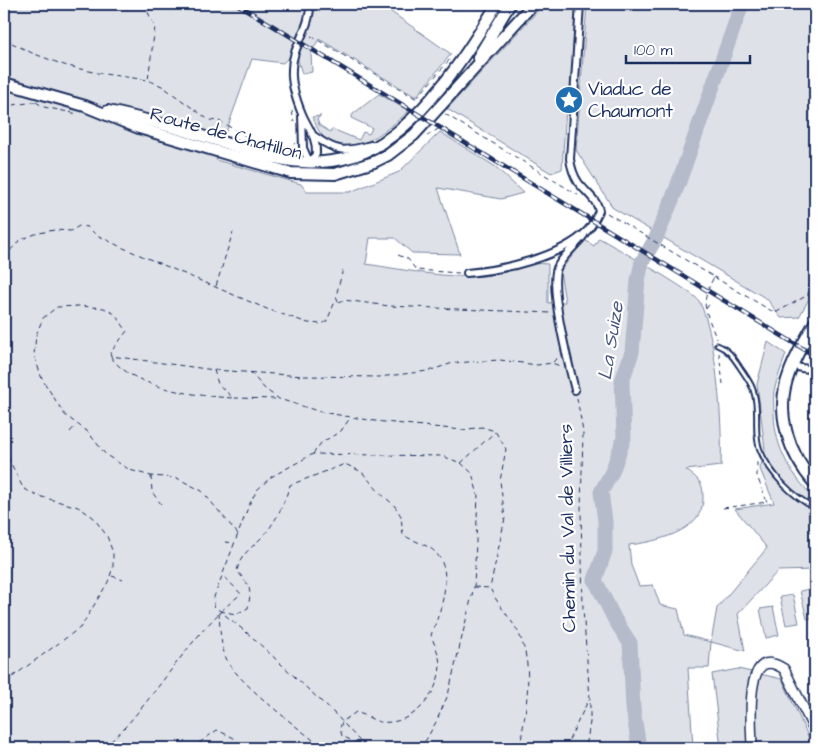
<svg xmlns="http://www.w3.org/2000/svg" width="819" height="752" font-family="'Architects Daughter',sans-serif">
<rect width="100%" height="100%" fill="#fff"/>
<filter id="ink" filterUnits="userSpaceOnUse"><feTurbulence type="fractalNoise" baseFrequency=".02" numOctaves="2"/><feDisplacementMap in="SourceGraphic" scale="10" xChannelSelector="R" yChannelSelector="G"/><feConvolveMatrix kernelMatrix="1 2 1 2 8 2 1 2 1" color-interpolation-filters="sRGB"/></filter>
<g filter="url(#ink)">
<g fill="#dee1e7" stroke="#7c88a2">
<path d="M4 4H390L387 9 451 54 416 97 319 39 311 53 312 72 302 74 297 57H289L283 63 252 59 216 160 301 184 307 192H350L399 172 440 132 496 167 523 193 501 199 438 188 460 254 412 253 395 238H370L366 264C407 270 451 280 492 275 512 272 527 261 548 264V303L565 302 560 271 585 240 594 246 599 238C615 247 693 291 699 301 717 334 723 429 721 466L686 470C690 473 695 476 698 480 703 485 703 492 703 498 704 532 654 542 629 545L631 565 639 586 653 585 660 605 678 609 684 635 711 642 717 608 767 548 735 509 774 503 760 469 765 450 757 384 768 342 786 354C782 366 777 378 774 391 773 398 774 407 774 414 775 449 791 474 815 499V570L778 571 738 614 745 651 711 642 709 668H688L693 748H4Z"/>
<polygon points="544,4 577,4 572,94 567,93 562,169 551,173 447,109"/>
<polygon points="587,4 815,4 815,288 799,317 781,318 767,299 613,208 576,150"/>
<path d="M379 94 409 111C389 129 346 166 321 134 317 129 315 122 312 117L321 116 317 119 319 125 330 132 332 129 359 140 363 132 369 134 372 128 351 118 353 114Z"/>
<polygon points="813,588 815,617 807,619 800,591"/>
<polygon points="793,595 799,623 786,625 780,597"/>
<polygon points="773,607 779,635 766,638 760,609"/>
<polygon points="738,669 782,679 813,747 721,748 712,674"/>
</g>
<g fill="none" stroke-linecap="round" stroke-linejoin="round">
<polyline stroke="#b5bbca" stroke-width="15" points="639,748 633,708 630,643 615,620 595,580 605,551 605,521 601,492 612,472 624,438 622,381 632,352 638,280 642,262 656,238 676,190 742,4"/>
<defs>
<path id="lane" d="M717 345C728 349 733 357 739 366 744 374 752 383 754 393 760 411 753 433 760 450 770 474 793 497 815 508"/>
<g id="street">
<polyline points="302,115 303,148 310,164"/>
<path d="M314 136C338 153 344 152 371 145"/>
<path d="M308 164 316 154C317 137 308 128 302 114 297 102 291 83 292 69 292 46 311 28 310 4"/>
<path d="M467 273C503 270 561 257 587 231 592 226 596 217 599 211 598 200 584 191 578 182 573 174 571 167 570 159L580 4"/>
<polyline points="792,365 801,368 810,369 815,361"/>
<polyline points="810,369 815,375"/>
<path d="M575 390C569 366 549 290 557 268 562 256 576 246 584 235"/>
</g>
<path id="secondary" d="M752 748C752 728 742 640 784 669L815 731"/>
<g id="primary">
<polyline points="478,57 510,4"/>
<polyline points="4,83 85,106 139,128 291,173 335,174 374,162 388,155 414,135 533,4"/>
<path d="M108 111C148 119 186 131 225 143 241 148 258 155 275 158 304 165 337 164 365 152 420 128 467 54 497 4"/>
<path d="M815 322C806 339 795 356 789 374 774 413 789 454 815 484"/>
</g>
</defs>
<use href="#lane" stroke="#1b2f5e" stroke-width="7"/>
<use href="#street" stroke="#1b2f5e" stroke-width="10"/>
<use href="#secondary" stroke="#1b2f5e" stroke-width="12"/>
<use href="#primary" stroke="#1b2f5e" stroke-width="14"/>
<g stroke="#1b2f5e" stroke-width="1" stroke-dasharray="5 4" stroke-linecap="butt">
<polyline points="144,4 155,27 148,80"/>
<polyline points="311,36 417,99"/>
<polyline points="4,39 32,53 64,65 97,73 148,80 162,86 209,120 219,121 260,144"/>
<polyline points="417,98 450,59"/>
<polyline points="36,102 44,107 78,114"/>
<polyline points="4,106 36,102"/>
<polyline points="292,111 294,122"/>
<polyline points="445,114 578,195"/>
<polyline points="427,136 443,126"/>
<polyline points="288,151 295,143"/>
<path d="M607 213 714 277C698 307 707 310 716 339"/>
<polyline points="398,255 408,259 416,270 459,273"/>
<polyline points="4,257 20,240 35,234 54,230 71,231 79,226 88,227 95,234 121,247 267,309 308,323 322,324 327,321 334,304 344,300 389,306 551,313"/>
<polyline points="714,277 775,313 808,295"/>
<polyline points="216,286 233,232"/>
<polyline points="338,301 336,296 343,269"/>
<polyline points="814,304 808,295 815,250"/>
<polyline points="706,309 710,303"/>
<polyline points="719,353 723,384"/>
<path d="M111 357C133 389 198 396 233 398"/>
<polyline points="553,362 559,356"/>
<polyline points="214,370 218,384 233,398 279,399"/>
<polyline points="250,372 265,389 279,399 321,412 375,421 462,430 482,427 495,431 506,449 500,481 505,518 490,588"/>
<polyline points="577,398 583,432 581,510 583,609 590,698 590,722 586,748"/>
<polyline points="70,432 76,425"/>
<polyline points="4,449 23,488 35,495 78,507 93,517 107,536 113,553 113,567 108,582 81,627 4,683"/>
<polyline points="313,454 321,443 341,431 350,418"/>
<polyline points="461,463 495,432"/>
<polyline points="151,476 152,492 161,504"/>
<polyline points="723,508 767,502 757,476 757,460"/>
<polyline points="238,534 202,491 177,478 151,476 130,470 106,455 88,432 65,415 42,379 34,355 36,335 43,318 57,307 79,306 104,308 115,314 127,331 110,353 111,356 214,370 304,376 379,377 428,371 453,363 500,360 537,365 552,363 560,366"/>
<polyline points="225,542 235,543"/>
<polyline points="112,576 123,580"/>
<path d="M474 587 490 588C497 604 509 616 517 630 536 666 525 711 520 748"/>
<path d="M220 611 236 614 248 608C252 588 250 586 237 571 240 554 251 549 262 537 276 523 284 503 290 485L345 464 362 472 380 493 394 505 401 516 403 535C411 540 428 545 434 551 456 571 440 613 431 635 434 644 440 655 440 665 439 695 413 726 380 722 375 721 363 714 356 712L342 722 340 728 342 736 361 745"/>
<path d="M219 612C220 627 220 644 226 658 235 681 301 730 323 748"/>
<path d="M104 748C155 702 187 636 241 594L222 574"/>
<polyline points="192,748 217,730 234,738 243,748"/>
<polyline points="366,748 337,716 252,637 214,606 214,597 249,505 257,490 271,477 313,454 442,456 461,463 472,473 478,495 474,587 448,695 436,722 426,740 417,748"/>
<polyline points="565,748 589,699"/>
</g>
<use href="#lane" stroke="#fff" stroke-width="3"/>
<use href="#street" stroke="#fff" stroke-width="6"/>
<use href="#secondary" stroke="#fff" stroke-width="9"/>
<use href="#primary" stroke="#fff" stroke-width="10"/>
<defs>
<polyline id="rail" points="237,4 815,356"/>
</defs>
<use href="#rail" stroke="#1b2f5e" stroke-width="4.5"/>
<use href="#rail" stroke="#fff" stroke-width="2.5" stroke-dasharray="8" stroke-linecap="butt"/>
</g>
</g>
<defs>
<symbol id="sight-disc" viewBox="-11 -11 22 22"><circle r="9.5" fill="#1f6fb2" stroke="#fff"/><path d="M0-6L1.8-2.2L6-1.7L2.9 1.2L3.7 5.4L0 3.3L-3.7 5.4L-2.9 1.2L-6-1.7L-1.8-2.2Z" fill="#fff"/></symbol>
</defs>
<g fill-rule="evenodd">
<use href="#sight-disc" x="553" y="84" width="32" height="32"/>
</g>
<g text-anchor="middle" dominant-baseline="central" stroke-width="4.5" stroke-linejoin="round" paint-order="stroke">
<g font-size="19" fill="#1b2f5e" stroke="#fff" text-anchor="start">
<text x="588" y="89">Viaduc de<tspan x="588" dy="22">Chaumont</tspan></text>
</g>
<g font-size="19" fill="#1b2f5e" stroke="#fff">
<text transform="translate(226 134) rotate(15)">Route de Chatillon</text>
<text transform="translate(568 528) rotate(-91)">Chemin du Val de Villiers</text>
</g>
<g font-size="20" font-style="italic" fill="#49597e" stroke="#fff">
<text transform="translate(611 341) rotate(-81)">La Suize</text>
</g>
</g>
<rect width="819" height="752" fill="none" stroke="#fff" stroke-width="20"/>
<rect x="10" y="10" width="799" height="732" fill="none" stroke="#1b2f5e" stroke-width="2" filter="url(#ink)"/>
<path d="M626 55v8h124v-8" fill="none" stroke="#1b2f5e" stroke-width="2.5"/>
<text x="634" y="55" font-size="15" fill="#1b2f5e" stroke="#ffffff" stroke-width="4" paint-order="stroke">100 m</text>
</svg>
